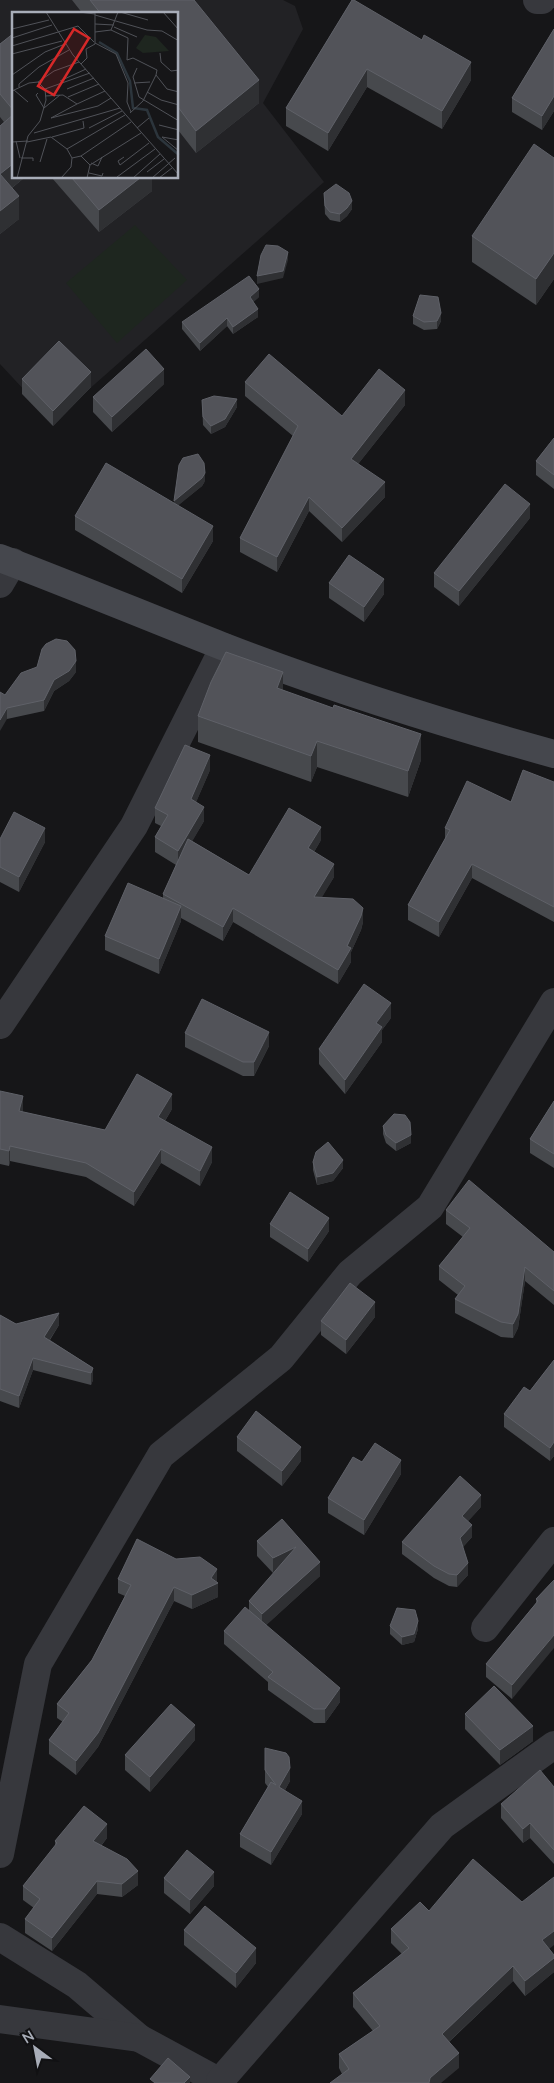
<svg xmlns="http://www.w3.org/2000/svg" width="554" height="2083" font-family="Lato,sans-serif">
<rect width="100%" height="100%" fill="#161618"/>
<path fill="#222225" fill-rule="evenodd" d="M0 0H283L295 6 303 29 263 103 324 182 53 421 0 364ZM14 14H178V178H14Z"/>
<polygon fill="#1e261f" points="135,225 187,280 117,343 66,283"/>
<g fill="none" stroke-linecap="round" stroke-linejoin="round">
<g stroke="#37383d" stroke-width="28">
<polyline points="537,0 542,0"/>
<polyline points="0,584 13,562"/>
<polyline points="0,1025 134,826 224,647"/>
<polyline points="485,1628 554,1541"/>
<polyline points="0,1854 38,1664 161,1455 281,1358 350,1273 430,1207 554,1002"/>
<polyline points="0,1937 77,1985 139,2038"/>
<polyline points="0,2019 139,2038 222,2083"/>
<polyline points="220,2081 442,1826 554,1745"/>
</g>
<path stroke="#45474d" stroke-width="28" d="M0 558C74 586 148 617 222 646 330 688 442 723 554 754"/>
</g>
<g fill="#47494d">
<polygon points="72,0 194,0 259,103 196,153 178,130 178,14 83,14"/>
<polygon points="352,0 471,80 442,129 367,87 328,151 286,126 286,108"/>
<polygon points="554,29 554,111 542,130 512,112 512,98"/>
<polygon points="14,33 14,178 24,178 12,188 19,219 0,234 0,126 4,122 0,117 0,44"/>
<polygon points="554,158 554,279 536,305 472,262 472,236"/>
<polygon points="52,178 152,178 152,191 99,232"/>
<polygon points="324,193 352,209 347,216 340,222 330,220 325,214"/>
<polygon points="259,297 253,302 258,317 233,334 227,326 200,351 182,329 182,322"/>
<polygon points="413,316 441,321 437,329 424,330 413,324"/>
<polygon points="22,379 91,387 53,426 22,394"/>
<polygon points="245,382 342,416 405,405 358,464 385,497 342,542 309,511 277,572 240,552 240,538 293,436 245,396"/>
<polygon points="164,384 112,432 93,412 93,397"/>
<polygon points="202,400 237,407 225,427 211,434 203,425"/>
<polygon points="554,438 554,489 536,475 536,461"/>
<polygon points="205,481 202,486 178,505 213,541 182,593 75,530 75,516 174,503"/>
<polygon points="530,518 459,606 434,587 434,573"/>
<polygon points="329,583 384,594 364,622 329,598"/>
<polygon points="76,672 69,681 54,691 44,711 7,719 5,695"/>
<polygon points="283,690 421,760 408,797 317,767 311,782 198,742 198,716"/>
<polygon points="210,770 196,802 204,821 192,841 249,875 321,840 314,852 334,877 321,898 363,922 361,930 351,952 351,962 338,984 233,922 223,941 181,918 181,921 159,974 105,950 105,936 163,898 163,894 176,865 155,852 155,837 161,826 155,823 155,808"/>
<polygon points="554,782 554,922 472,878 439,937 408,920 408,905 445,839 445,828 511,802"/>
<polygon points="0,839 45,842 19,892 0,882"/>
<polygon points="391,1018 382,1030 382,1042 345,1094 319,1064 319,1049"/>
<polygon points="185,1033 269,1046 254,1076 243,1076 185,1047"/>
<polygon points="0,1091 23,1112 105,1130 172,1109 165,1121 212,1162 200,1186 161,1163 134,1206 86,1177 10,1161 9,1166 0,1164"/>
<polygon points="554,1101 554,1168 530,1153 530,1139"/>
<polygon points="383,1126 411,1143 396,1151 386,1143 383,1134"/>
<polygon points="313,1162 343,1168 333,1181 317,1185 313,1170"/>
<polygon points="446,1210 554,1252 554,1305 525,1281 518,1328 513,1338 501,1337 455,1313 455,1299 458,1295 439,1280 439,1266 463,1237 446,1224"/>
<polygon points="270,1224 329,1231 308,1262 270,1237"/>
<polygon points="0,1315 16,1324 59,1325 50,1340 93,1368 93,1380 91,1385 33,1370 19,1408 0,1401"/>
<polygon points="375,1317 346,1354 321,1335 321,1321"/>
<polygon points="554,1360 554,1456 550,1461 504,1427 504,1414 530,1391"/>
<polygon points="237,1437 301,1461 282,1486 237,1451"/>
<polygon points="362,1462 401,1474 364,1535 328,1513 328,1498"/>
<polygon points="481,1507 468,1521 472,1537 463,1547 468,1575 457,1587 449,1586 434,1578 402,1554 402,1542"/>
<polygon points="257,1541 320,1576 266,1625 340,1702 325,1723 314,1723 268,1690 268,1682 224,1644 224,1631 249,1610 249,1601 275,1572 273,1573 257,1556"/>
<polygon points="118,1579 217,1582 218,1597 192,1609 174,1601 98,1747 76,1775 49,1754 49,1740 63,1722 57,1718 57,1704 92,1660 125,1596 118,1593"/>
<polygon points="554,1580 512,1699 486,1677 486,1664 536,1603 536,1599"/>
<polygon points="390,1626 418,1629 414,1642 402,1645 390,1634"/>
<polygon points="465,1714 533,1741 500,1765 465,1729"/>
<polygon points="195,1740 150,1792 125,1770 125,1755"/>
<polygon points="265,1748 290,1781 285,1790 302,1814 271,1865 240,1847 240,1834 268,1787 265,1783"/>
<polygon points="554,1787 554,1864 530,1838 523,1843 501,1818 501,1804"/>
<polygon points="107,1838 101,1846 138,1885 122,1897 97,1894 52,1951 25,1933 25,1919 34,1908 23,1900 23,1886 55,1846 55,1841"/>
<polygon points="164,1878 214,1886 190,1914 164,1893"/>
<polygon points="429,1911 549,1949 554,1955 554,1972 525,1996 513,1981 449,2042 459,2068 342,2074 339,2068 339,2054 373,2031 353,2007 353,1993 402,1954 391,1943 391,1929"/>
<polygon points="184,1930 256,1963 236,1988 184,1945"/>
</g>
<g fill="#2f3033">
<polygon points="471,62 471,80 442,129 442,111"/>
<polygon points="367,69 367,87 328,151 328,133"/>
<polygon points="259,80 259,103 196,153 196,131"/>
<polygon points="554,96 554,111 542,130 542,116"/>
<polygon points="14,163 14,178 24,178 0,197 0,174"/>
<polygon points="140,178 152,178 152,191 99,232 99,210"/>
<polygon points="19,196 19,219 0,234 0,211"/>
<polygon points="352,201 352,209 347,216 340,222 340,214"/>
<polygon points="288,252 288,260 283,278 257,284 257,276"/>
<polygon points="554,253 554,279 536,305 536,279"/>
<polygon points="259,289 259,297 250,305 250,297"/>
<polygon points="258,309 258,317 233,334 233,327"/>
<polygon points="441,313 441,321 437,329 437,321"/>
<polygon points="227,318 227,326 200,351 200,343"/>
<polygon points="164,369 164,384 112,432 112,417"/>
<polygon points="91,372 91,387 53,426 53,411"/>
<polygon points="405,390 405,405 351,473 351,459"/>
<polygon points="237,399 237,407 225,427 211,434 211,426"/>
<polygon points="205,473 205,481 202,486 174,509 174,501"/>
<polygon points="385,482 385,497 342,542 342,528"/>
<polygon points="309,497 309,511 277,572 277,557"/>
<polygon points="530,504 530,518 459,606 459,591"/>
<polygon points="213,526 213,541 182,593 182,579"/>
<polygon points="384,579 384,594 364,622 364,607"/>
<polygon points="76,661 76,672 69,681 54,691 44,711 44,700 54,680"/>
<polygon points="283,672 283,698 277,688"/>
<polygon points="7,708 7,719 0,731 0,720"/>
<polygon points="421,734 421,760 408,797 408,771"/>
<polygon points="317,741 317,767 311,782 311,756"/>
<polygon points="210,755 210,770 191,814 191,799"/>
<polygon points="204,807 204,821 178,866 178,851"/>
<polygon points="321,827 321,840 308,862 308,848"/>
<polygon points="45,828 45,842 19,892 19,877"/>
<polygon points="334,864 334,877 314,911 314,897"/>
<polygon points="472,864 472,878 439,937 439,922"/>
<polygon points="181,906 181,921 159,974 159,959"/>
<polygon points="233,908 233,922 223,941 223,927"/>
<polygon points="363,908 363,922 361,930 351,952 351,962 338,984 338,970"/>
<polygon points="391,1003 391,1018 382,1030 382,1042 345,1094 345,1080 376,1023"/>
<polygon points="269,1032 269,1046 254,1076 254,1062"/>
<polygon points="172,1094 172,1109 158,1132 158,1117"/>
<polygon points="23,1096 23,1111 19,1126 19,1111"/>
<polygon points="411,1135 411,1143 396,1151 396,1143"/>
<polygon points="10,1146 10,1161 9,1166 9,1151"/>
<polygon points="212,1147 212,1162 200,1186 200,1171"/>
<polygon points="161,1149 161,1163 134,1206 134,1192"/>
<polygon points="343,1160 343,1168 333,1181 317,1185 317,1177"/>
<polygon points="329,1218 329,1231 308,1262 308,1249"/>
<polygon points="525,1267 525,1281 518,1328 513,1338 513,1324"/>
<polygon points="375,1302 375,1317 346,1354 346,1340"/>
<polygon points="59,1313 59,1325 44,1348 44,1337"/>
<polygon points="33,1358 33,1370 19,1408 19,1396"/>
<polygon points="93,1368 93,1380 91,1385 91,1373"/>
<polygon points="554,1442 554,1456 550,1461 550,1448"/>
<polygon points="301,1447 301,1461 282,1486 282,1471"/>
<polygon points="401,1460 401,1474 364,1535 364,1520"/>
<polygon points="481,1495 481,1507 462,1528 462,1516"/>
<polygon points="472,1525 472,1537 460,1550 460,1538"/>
<polygon points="296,1547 296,1562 273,1573 273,1558"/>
<polygon points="320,1562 320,1576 262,1629 262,1614"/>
<polygon points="468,1563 468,1575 457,1587 457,1575"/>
<polygon points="217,1569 217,1583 218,1583 218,1597 192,1609 192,1595 211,1578"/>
<polygon points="174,1587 174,1601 98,1747 76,1775 76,1761"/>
<polygon points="418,1621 418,1629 414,1642 402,1645 402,1637"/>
<polygon points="554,1635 554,1648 512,1699 512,1685"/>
<polygon points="340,1688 340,1702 325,1723 325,1709"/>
<polygon points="195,1725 195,1740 150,1792 150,1777"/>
<polygon points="533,1726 533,1741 500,1765 500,1750"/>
<polygon points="290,1768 290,1781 279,1800 279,1787"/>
<polygon points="302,1801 302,1814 271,1865 271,1852"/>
<polygon points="530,1823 530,1838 523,1843 523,1829"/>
<polygon points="107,1824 107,1838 93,1855 93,1841"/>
<polygon points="138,1871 138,1885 122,1897 122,1884"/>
<polygon points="214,1872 214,1886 190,1914 190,1900"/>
<polygon points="97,1881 97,1894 52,1951 52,1938"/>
<polygon points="554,1931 554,1945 542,1955 542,1940"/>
<polygon points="256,1948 256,1963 236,1988 236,1973"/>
<polygon points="554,1958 554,1972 525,1996 525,1981"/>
<polygon points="513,1966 513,1981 442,2048 442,2034"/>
<polygon points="459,2053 459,2068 441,2083 429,2083 430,2078"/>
<polygon points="190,2077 190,2083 184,2083"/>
</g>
<g fill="#525359" stroke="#5f6168">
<polygon points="90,0 194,0 259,80 196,131 178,107 178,14 101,14"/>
<polygon points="352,0 354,0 422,40 424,35 471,62 442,111 367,69 328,133 286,108"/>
<polygon points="554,29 554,96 542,116 512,98"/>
<polygon points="14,33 14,111 0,94 0,44"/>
<polygon points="14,114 14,163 0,174 19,196 0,211 0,126"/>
<polygon points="534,144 554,158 554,253 536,279 472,236"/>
<polygon points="72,178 140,178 99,210"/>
<polygon points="336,184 349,193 352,201 347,208 340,214 330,212 325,206 324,193"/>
<polygon points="266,245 278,246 288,252 283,271 257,276 261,255"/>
<polygon points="249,276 259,289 250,297 258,309 233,327 227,318 200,343 182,322"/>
<polygon points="420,295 438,297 441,313 437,321 424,322 413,316"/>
<polygon points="59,341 91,372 53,411 22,379"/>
<polygon points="146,349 164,369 112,417 93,397"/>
<polygon points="269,354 342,416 379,369 405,390 351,459 385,482 342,528 309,497 277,557 240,538 298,426 245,382"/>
<polygon points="214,396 237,399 225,419 211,426 203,417 202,400"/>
<polygon points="554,438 554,475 536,461"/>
<polygon points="198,454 204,463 205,473 202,478 174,501 179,465 183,458"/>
<polygon points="106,463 213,526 182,579 75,516"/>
<polygon points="505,484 530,504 459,591 434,573"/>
<polygon points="349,555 384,579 364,607 329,583"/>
<polygon points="56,639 67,641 75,650 76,661 69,671 54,680 44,700 7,708 0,720 0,692 5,695 21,673 37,667 42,649 46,644"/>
<polygon points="226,652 283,672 277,688 333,708 334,705 421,734 408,771 317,741 311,756 198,716 211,682"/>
<polygon points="185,745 210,755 191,799 204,807 178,851 155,837 168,815 155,808"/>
<polygon points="523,770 554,782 554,907 472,864 439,922 408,905 450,830 445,828 467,781 511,802"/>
<polygon points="289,808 321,827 308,848 334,864 314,897 353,899 363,908 361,916 347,946 351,948 338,970 233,908 223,927 163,894 188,839 249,875"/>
<polygon points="14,812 45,828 19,877 0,867 0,839"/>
<polygon points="128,883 181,906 159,959 105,936"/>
<polygon points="364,984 391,1003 376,1023 382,1027 345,1080 319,1049"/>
<polygon points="202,999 269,1032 254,1062 243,1062 185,1033"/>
<polygon points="137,1074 172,1094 158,1117 212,1147 200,1171 161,1149 134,1192 86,1163 10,1146 9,1151 0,1149 0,1091 23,1096 19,1111 105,1130"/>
<polygon points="554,1101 554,1154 530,1139"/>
<polygon points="394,1114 405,1115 410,1122 411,1135 396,1143 386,1135 383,1126"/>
<polygon points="328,1142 343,1160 333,1173 317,1177 313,1162 316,1152"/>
<polygon points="469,1180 554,1252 554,1291 525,1267 518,1314 513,1324 501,1322 455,1299 465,1286 439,1266 470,1228 446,1210"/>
<polygon points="290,1192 329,1218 308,1249 270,1224"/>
<polygon points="350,1283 375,1302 346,1340 321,1321"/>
<polygon points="59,1313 44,1337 93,1368 91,1373 33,1358 19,1396 0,1389 0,1315 16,1324"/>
<polygon points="554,1360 554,1442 550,1448 504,1414 524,1387 530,1391"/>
<polygon points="256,1411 301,1447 282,1471 237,1437"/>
<polygon points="375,1443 401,1460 364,1520 328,1498 353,1457 362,1462"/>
<polygon points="460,1476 481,1495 462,1516 472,1525 460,1538 468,1563 457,1575 449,1574 434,1566 402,1542"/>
<polygon points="282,1519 320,1562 262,1614 249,1601 296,1547 273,1558 257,1541"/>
<polygon points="137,1539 176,1559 200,1557 217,1569 211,1578 218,1583 192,1595 174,1587 98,1733 76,1761 49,1740 69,1713 57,1704 92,1660 131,1585 118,1579"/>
<polygon points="554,1580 554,1635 512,1685 486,1664 538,1601 536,1599"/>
<polygon points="245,1607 340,1688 325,1709 314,1709 268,1677 273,1672 224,1631"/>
<polygon points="397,1608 415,1610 418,1621 414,1634 402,1637 390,1626"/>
<polygon points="494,1686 533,1726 500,1750 465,1714"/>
<polygon points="171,1704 195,1725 150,1777 125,1755"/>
<polygon points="265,1748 286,1753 289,1757 290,1768 279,1787 302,1801 271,1852 240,1834 271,1782 276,1785 265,1770"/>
<polygon points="540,1770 554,1787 554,1850 530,1823 523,1829 501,1804"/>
<polygon points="84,1806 107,1824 93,1841 127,1859 138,1871 122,1884 97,1881 52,1938 25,1919 40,1899 23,1886 57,1843 55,1841"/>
<polygon points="187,1850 214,1872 190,1900 164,1878"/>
<polygon points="473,1859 522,1902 554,1877 554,1931 542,1940 554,1955 554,1958 525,1981 513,1966 442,2034 459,2053 430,2078 429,2083 330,2083 349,2069 339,2054 380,2026 353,1993 409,1948 391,1929 420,1902 429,1911"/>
<polygon points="205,1906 256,1948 236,1973 184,1930"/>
<polygon points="168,2058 190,2077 184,2083 155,2083 150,2079"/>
</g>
<g transform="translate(12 12)">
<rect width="166" height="166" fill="#161618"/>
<path d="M133 23 144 25 157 39 131 41 124 36Z" fill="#1e261f"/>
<path fill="none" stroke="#2c353c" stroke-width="2.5" d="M87 30 105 41 118 69 121 96 135 98 146 125 167 143"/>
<path fill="none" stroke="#505258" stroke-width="1" d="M34 0 61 43 167 163M67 0 83 2M106 0 99 18 116 26 115 48 121 46 145 58 144 63 155 77 167 80M108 0 136 8M151 0 167 18M83 3 135 18 150 19 167 29M83 12 102 13M102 15 125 25M0 17 37 8M83 20 99 18M0 26 40 13M83 31 104 42 116 71 115 90 119 100M0 34 66 14 82 30M148 41 149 50 159 59 167 58M0 42 50 29M69 52 75 46 74 37 83 32V0M125 56 121 65 127 85 167 109M0 63 33 40 53 32M48 69 74 57M26 70 42 59 67 50M122 71 138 70M7 75V72L27 55 57 38M33 77 78 61M55 77 82 66M2 78 16 90M0 79 17 71 26 70 33 77 34 88 28 109 16 124 5 166M135 80 149 88 167 93M26 81 24 83 32 96 48 83M33 84 51 83 65 92 93 79M56 85 87 72M65 92 39 106 86 94 99 86M118 101 131 89 144 63M147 113 167 118M77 116 110 99M125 116 137 106M22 121 108 96M40 125 72 116 71 109M150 125 167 139M150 125 167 128M4 129 8 146M0 130 16 129M15 130 39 125 55 137 60 146 59 155 49 166M55 137 113 103M69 144 78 153 75 166M112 145 106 149 108 153 137 131M9 146H21V149M60 146 69 144 119 110M28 150 35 127M79 151 86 154 90 145M78 153 129 121M135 160 152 147M77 161 90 164 91 161M105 165 143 137M121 166 148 142M140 166 163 146M147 166 160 156"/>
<path fill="#d62828" fill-opacity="0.15" stroke="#d62828" stroke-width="2.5" d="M62 17 77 26 42 83 26 74Z"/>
<rect width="166" height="166" fill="none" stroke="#a8adb8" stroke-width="2.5"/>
</g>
<g transform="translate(35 2048) rotate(328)" stroke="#111113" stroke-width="4" paint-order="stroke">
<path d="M0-4L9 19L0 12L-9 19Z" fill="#a8adb8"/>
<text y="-8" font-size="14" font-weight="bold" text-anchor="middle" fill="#a8adb8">N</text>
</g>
</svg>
